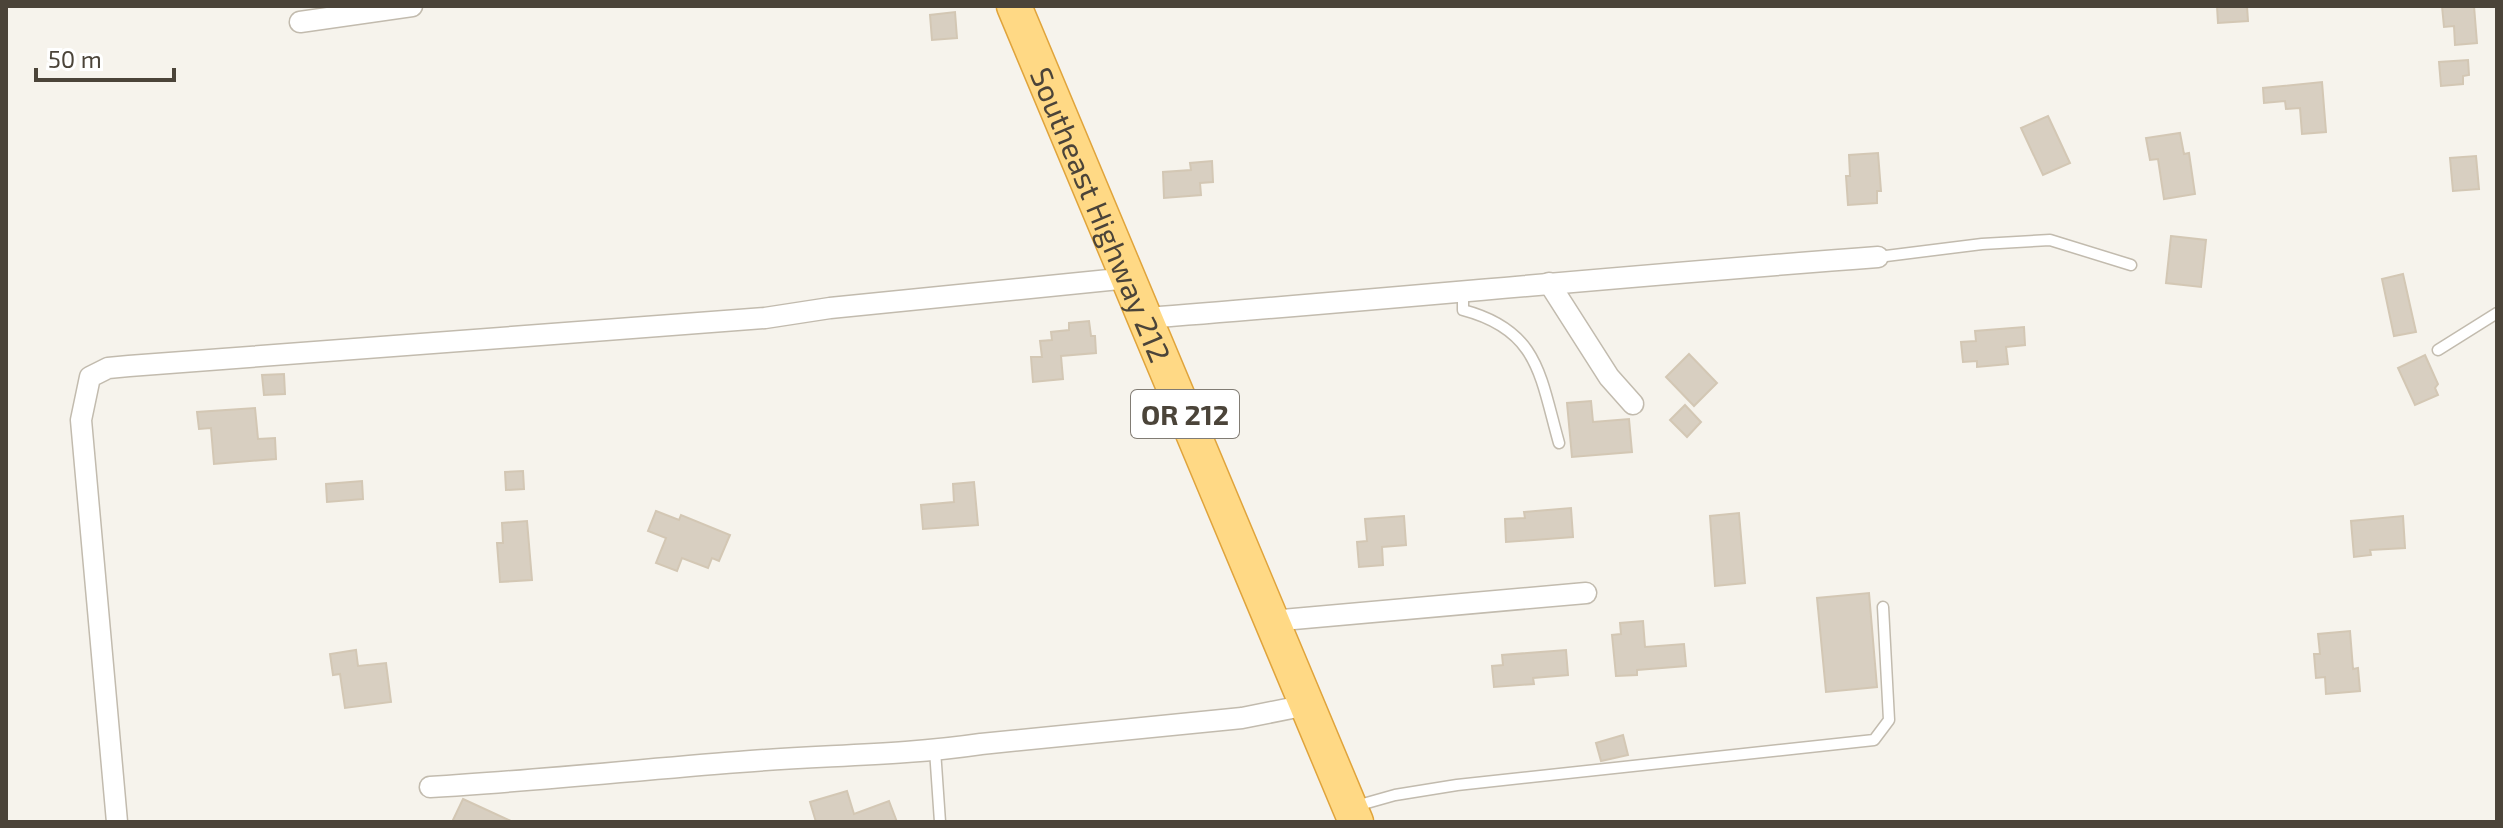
<svg xmlns="http://www.w3.org/2000/svg" width="2503" height="828" font-family="'Exo 2',sans-serif">
<rect width="100%" height="100%" fill="#f6f3ec"/>
<g fill="#d8cfc1" stroke="#d3c7b4" stroke-width="2">
<polygon points="2217,6 2247,6 2248,21 2218,23"/>
<polygon points="2442,6 2474,6 2477,43 2455,45 2454,26 2444,27"/>
<polygon points="955,12 957,38 932,40 930,15"/>
<polygon points="2468,60 2469,75 2463,76 2463,84 2441,86 2439,62"/>
<polygon points="2322,82 2326,132 2302,134 2300,108 2286,109 2285,101 2264,103 2263,88"/>
<polygon points="2048,116 2070,163 2043,175 2021,128"/>
<polygon points="2180,133 2184,154 2189,153 2195,194 2164,199 2158,159 2150,160 2146,138"/>
<polygon points="1878,153 1881,191 1877,191 1877,203 1848,205 1846,176 1850,176 1849,155"/>
<polygon points="2476,156 2479,189 2453,191 2450,158"/>
<polygon points="1212,161 1213,182 1200,183 1201,195 1164,198 1163,172 1191,170 1190,163"/>
<polygon points="2171,236 2206,240 2201,287 2166,283"/>
<polygon points="2403,274 2416,332 2394,336 2382,279"/>
<polygon points="1089,321 1091,336 1095,336 1096,353 1061,356 1063,379 1033,382 1031,357 1042,357 1040,341 1052,340 1051,332 1069,330 1069,323"/>
<polygon points="2024,327 2025,345 2006,347 2008,364 1977,367 1977,361 1963,362 1961,342 1976,341 1975,331"/>
<polygon points="1689,354 1717,383 1694,406 1666,377"/>
<polygon points="2425,355 2438,384 2435,388 2438,395 2415,405 2398,368"/>
<polygon points="284,374 285,394 264,395 262,375"/>
<polygon points="1591,401 1593,422 1629,419 1632,452 1572,457 1567,403"/>
<polygon points="1685,405 1701,422 1687,437 1670,420"/>
<polygon points="255,408 258,439 275,438 276,459 214,464 211,428 199,429 197,412"/>
<polygon points="523,471 524,489 506,490 505,472"/>
<polygon points="362,481 363,499 327,502 326,484"/>
<polygon points="974,482 978,525 923,529 921,505 954,502 953,484"/>
<polygon points="1571,508 1573,537 1506,542 1505,519 1525,518 1524,512"/>
<polygon points="656,511 679,520 681,515 730,535 719,561 712,558 708,568 682,558 677,571 656,563 666,538 648,531"/>
<polygon points="1739,513 1745,583 1715,586 1710,516"/>
<polygon points="1404,516 1406,545 1382,547 1383,565 1359,567 1357,542 1367,541 1365,519"/>
<polygon points="2403,516 2405,548 2370,550 2371,555 2354,557 2351,521"/>
<polygon points="527,521 532,580 500,582 497,543 503,543 502,523"/>
<polygon points="1869,593 1877,687 1826,692 1817,598"/>
<polygon points="1643,621 1645,647 1684,644 1686,666 1637,670 1637,675 1616,676 1612,635 1621,634 1620,623"/>
<polygon points="2350,631 2353,669 2358,668 2360,691 2326,694 2325,677 2316,678 2314,654 2320,654 2318,634"/>
<polygon points="356,650 358,666 386,663 391,702 345,708 340,674 333,675 330,654"/>
<polygon points="1566,650 1568,675 1533,678 1534,684 1494,687 1492,666 1503,665 1502,655"/>
<polygon points="1623,735 1628,755 1601,761 1596,743"/>
<polygon points="847,791 854,814 889,801 897,822 816,822 810,802"/>
<polygon points="463,799 513,822 452,822"/>
</g>
<g fill="none" stroke-linecap="round" stroke-linejoin="round">
<defs>
<g id="service">
<polyline points="1878,257 1982,244 2050,240 2131,265"/>
<path d="M1463 292V310C1539 330 1540 376 1559 443"/>
<polyline points="2438,350 2497,313"/>
<polyline points="935,750 940,822"/>
<polyline points="1356,806 1395,795 1457,785 1874,740 1889,720 1883,607"/>
</g>
<g id="minor">
<polyline points="300,22 412,6"/>
<polyline points="1549,283 1609,377 1633,404"/>
<path d="M1146 318C1391 299 1634 275 1878 257"/>
<polyline points="1271,621 1586,593"/>
<path d="M430 787C533 781 635 770 739 762 820 755 900 756 981 744L1242 718 1307 705"/>
<polyline points="117,822 81,420 90,377 108,368 129,366 765,318 830,308 1129,278"/>
</g>
<g id="trunk">
<path id="s1" d="M1014 6 1356 822"/>
</g>
</defs>
<use href="#service" stroke="#c2bbae" stroke-width="13"/>
<use href="#minor" stroke="#c2bbae" stroke-width="23"/>
<use href="#trunk" stroke="#e0a43c" stroke-width="37"/>
<use href="#service" stroke="#fff" stroke-width="10"/>
<use href="#minor" stroke="#fff" stroke-width="20"/>
<use href="#trunk" stroke="#ffd985" stroke-width="34"/>
</g>
<g text-anchor="middle" dominant-baseline="central" stroke-width="6" stroke-linejoin="round" paint-order="stroke">
<rect fill="#fff" stroke="#817c74" stroke-width="2" x="1131" y="390" width="108" height="48" rx="6"/>
<g font-size="28" font-weight="bold" fill="#4b4439">
<text x="1185" y="414">OR 212</text>
</g>
<g font-size="30" fill="#4b4439" stroke="#fff">
<text stroke="none"><textPath href="#s1" startOffset="226">Southeast Highway 212</textPath></text>
</g>
</g>
<rect width="2503" height="828" fill="none" stroke="#4b4439" stroke-width="16"/>
<path d="M36 68v12h138v-12" fill="none" stroke="#4b4439" stroke-width="4"/>
<text x="48" y="68" font-size="24" fill="#4b4439" stroke="#ffffff" stroke-width="6" paint-order="stroke">50 m</text>
</svg>
